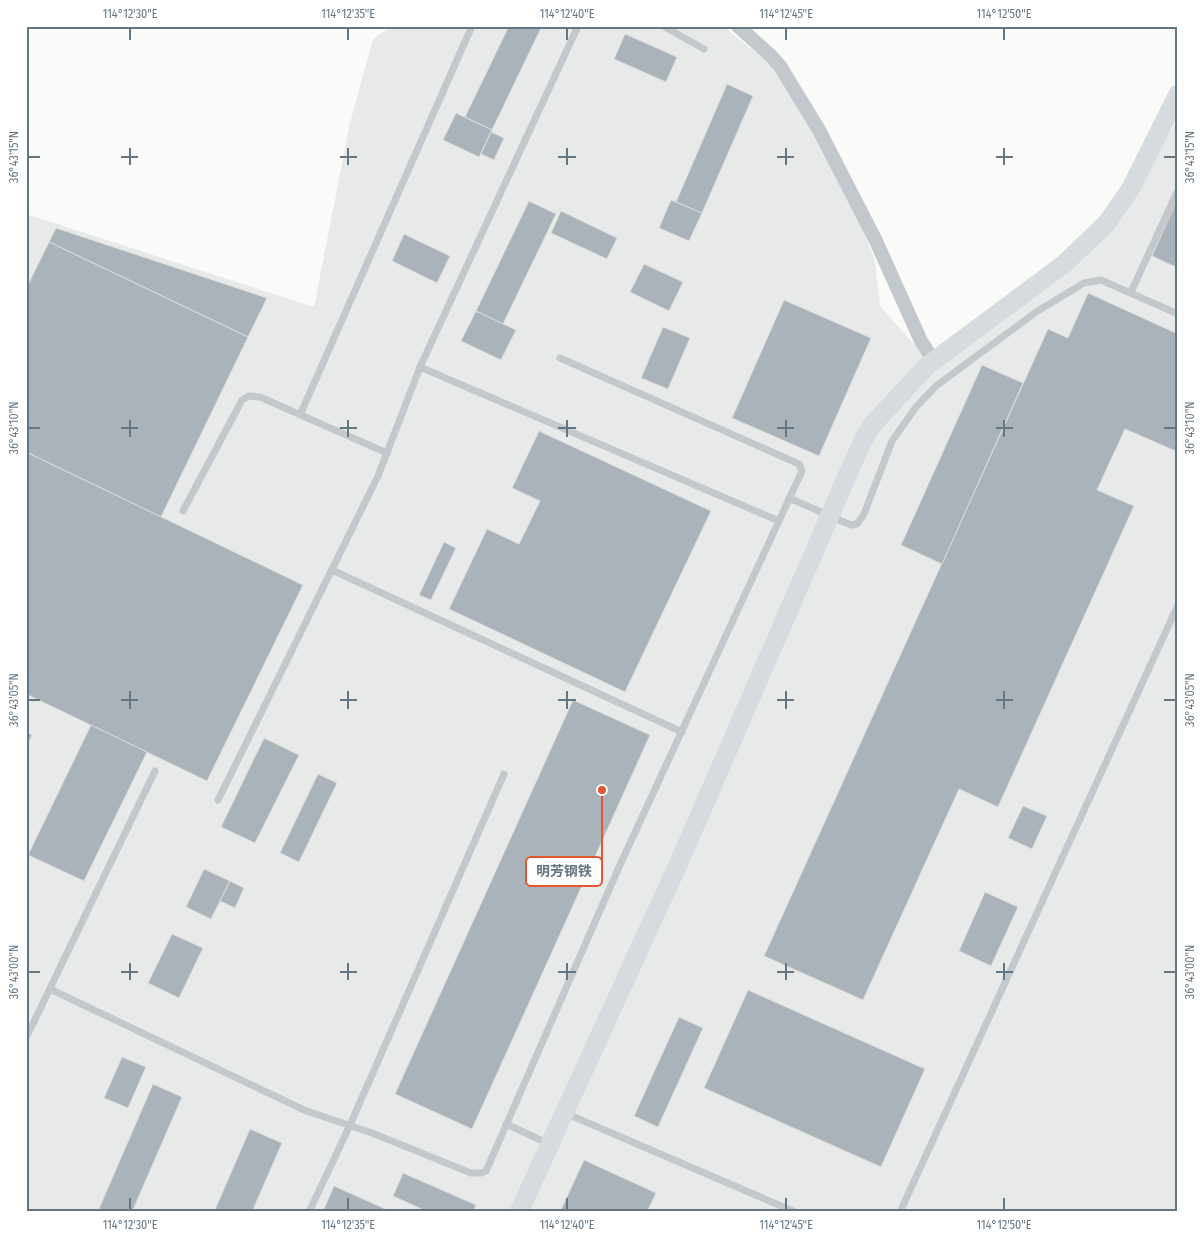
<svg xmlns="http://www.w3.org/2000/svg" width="1204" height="1238" font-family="'Fira Sans Condensed','Noto Sans SC',sans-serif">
<rect width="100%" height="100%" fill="#fafaf8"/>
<polygon fill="#e8e9e9" points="391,26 723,26 775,68 834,168 858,218 875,260 880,306 935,368 1119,219 1178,118 1178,1212 26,1212 26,214 314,307 350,123 373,39"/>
<g fill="#aab3b9" stroke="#dcdcda">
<polygon points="509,26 542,26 492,130 465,117"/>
<polygon points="625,34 677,57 666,82 614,59"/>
<polygon points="727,84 753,96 702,213 676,202"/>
<polygon points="456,113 492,130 479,157 443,140"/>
<polygon points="491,132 504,138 494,160 481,154"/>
<polygon points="1178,198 1178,268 1152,256"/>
<polygon points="671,200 702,213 689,241 659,228"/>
<polygon points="529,201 556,214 503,324 476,311"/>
<polygon points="561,211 617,238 607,259 551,233"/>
<polygon points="56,228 267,298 248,337 49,242"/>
<polygon points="404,234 450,256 437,283 392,261"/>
<polygon points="49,242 248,337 161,517 26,452 26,289"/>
<polygon points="644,264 683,282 669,311 630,292"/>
<polygon points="1088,293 1178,334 1178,452 1125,429 1097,490 1134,506 998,807 959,789 863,1000 764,956 1048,329 1068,338"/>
<polygon points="784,300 871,338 819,456 732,418"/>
<polygon points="476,311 516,330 501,360 461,341"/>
<polygon points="663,327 690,338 668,389 641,378"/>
<polygon points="982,365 1023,383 942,564 901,545"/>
<polygon points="539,431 711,511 625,692 449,609 487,529 519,544 540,501 512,488"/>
<polygon points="26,452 303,585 207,781 26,694"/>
<polygon points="444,542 456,548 431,600 419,595"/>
<polygon points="573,700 650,735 472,1129 395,1094"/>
<polygon points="91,725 147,752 84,881 28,855"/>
<polygon points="26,732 32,735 26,747"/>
<polygon points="264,738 299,755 255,843 221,827"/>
<polygon points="318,774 337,783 299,862 280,853"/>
<polygon points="1023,806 1047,816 1032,849 1008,838"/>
<polygon points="204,869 230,881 211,919 186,907"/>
<polygon points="230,881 244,888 235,908 220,901"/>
<polygon points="985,892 1018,907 991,966 959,951"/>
<polygon points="172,934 203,948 179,998 148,983"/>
<polygon points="748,990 925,1069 881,1167 704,1088"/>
<polygon points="679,1017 703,1028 658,1127 634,1116"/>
<polygon points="122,1057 146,1067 128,1108 104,1098"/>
<polygon points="153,1084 182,1097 132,1212 98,1211"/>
<polygon points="250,1129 282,1143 252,1212 214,1212"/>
<polygon points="584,1160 656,1193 647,1212 560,1212"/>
<polygon points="403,1173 476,1205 473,1212 428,1212 393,1196"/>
<polygon points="334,1186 392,1212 330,1212 324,1209"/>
</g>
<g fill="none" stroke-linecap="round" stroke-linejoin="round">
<g stroke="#c3c8cc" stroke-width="7">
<polyline points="663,26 704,49"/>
<polyline points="1131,292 1178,190"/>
<polyline points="420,367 779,521"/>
<polyline points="300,415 472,26"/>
<polyline points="789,498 851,525 857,524 864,514 892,441 916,407 936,386 1036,312 1084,283 1101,280 1178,314"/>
<polyline points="183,511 242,400 249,396 260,397 387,453"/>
<polyline points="332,570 682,732"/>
<polyline points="218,800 378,476 420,367 578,26"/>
<polyline points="50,989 304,1110 372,1133 471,1173 481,1173 486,1171 619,867 802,471 799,464 560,358"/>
<polyline points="26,1038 155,771"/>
<polyline points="565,1113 795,1212"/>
<polyline points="506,1124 549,1144"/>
<polyline points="309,1212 350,1125 504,774"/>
<polyline points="900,1212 1178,605"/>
</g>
<polyline stroke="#c3c8cc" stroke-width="14" points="738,26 771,56 780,66 819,130 876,241 921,341 934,361"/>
<polyline stroke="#d6dbdf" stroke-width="19" points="519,1212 681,858 848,474 864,438 873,424 927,366 1064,264 1107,223 1131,188 1178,94"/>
</g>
<path fill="none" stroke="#657683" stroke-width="2" d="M130 28V40M348 28V40M567 28V40M786 28V40M1004 28V40M130 148V165M348 148V165M567 148V165M786 148V165M1004 148V165M28 157H40M121 157H138M340 157H357M558 157H576M777 157H794M996 157H1013M1164 157H1176M130 420V437M348 420V437M567 420V437M786 420V437M1004 420V437M28 428H40M121 428H138M340 428H357M558 428H576M777 428H794M996 428H1013M1164 428H1176M130 691V709M348 691V709M567 691V709M786 691V709M1004 691V709M28 700H40M121 700H138M340 700H357M558 700H576M777 700H794M996 700H1013M1164 700H1176M130 963V980M348 963V980M567 963V980M786 963V980M1004 963V980M28 972H40M121 972H138M340 972H357M558 972H576M777 972H794M996 972H1013M1164 972H1176M130 1198V1210M348 1198V1210M567 1198V1210M786 1198V1210M1004 1198V1210"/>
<path fill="none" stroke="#e4572e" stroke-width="2" d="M602 790L602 871"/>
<circle fill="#e4572e" stroke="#fff" stroke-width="2" cx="602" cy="790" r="5"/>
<rect fill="#fff" stroke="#e4572e" stroke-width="2" x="526" y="857" width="76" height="29" rx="5"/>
<g font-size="14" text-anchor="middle" font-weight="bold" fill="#657683">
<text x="564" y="876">明芳钢铁</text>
</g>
<rect width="1204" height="1238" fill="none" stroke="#ffffff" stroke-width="55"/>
<rect x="28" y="28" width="1148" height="1182" fill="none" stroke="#657683" stroke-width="2"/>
<g font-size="12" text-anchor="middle" fill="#657683">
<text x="130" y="18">114°12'30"E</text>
<text x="348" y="18">114°12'35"E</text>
<text x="567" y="18">114°12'40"E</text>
<text x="786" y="18">114°12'45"E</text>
<text x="1004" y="18">114°12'50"E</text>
<text transform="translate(14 157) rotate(-90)" y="4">36°43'15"N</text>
<text transform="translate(1190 157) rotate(-90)" y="4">36°43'15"N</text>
<text transform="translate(14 428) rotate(-90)" y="4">36°43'10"N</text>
<text transform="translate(1190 428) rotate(-90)" y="4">36°43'10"N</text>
<text transform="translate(14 700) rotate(-90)" y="4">36°43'05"N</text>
<text transform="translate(1190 700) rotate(-90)" y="4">36°43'05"N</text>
<text transform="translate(14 972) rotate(-90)" y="4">36°43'00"N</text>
<text transform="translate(1190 972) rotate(-90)" y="4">36°43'00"N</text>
<text x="130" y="1229">114°12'30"E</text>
<text x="348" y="1229">114°12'35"E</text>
<text x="567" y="1229">114°12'40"E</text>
<text x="786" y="1229">114°12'45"E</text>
<text x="1004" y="1229">114°12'50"E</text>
</g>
</svg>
